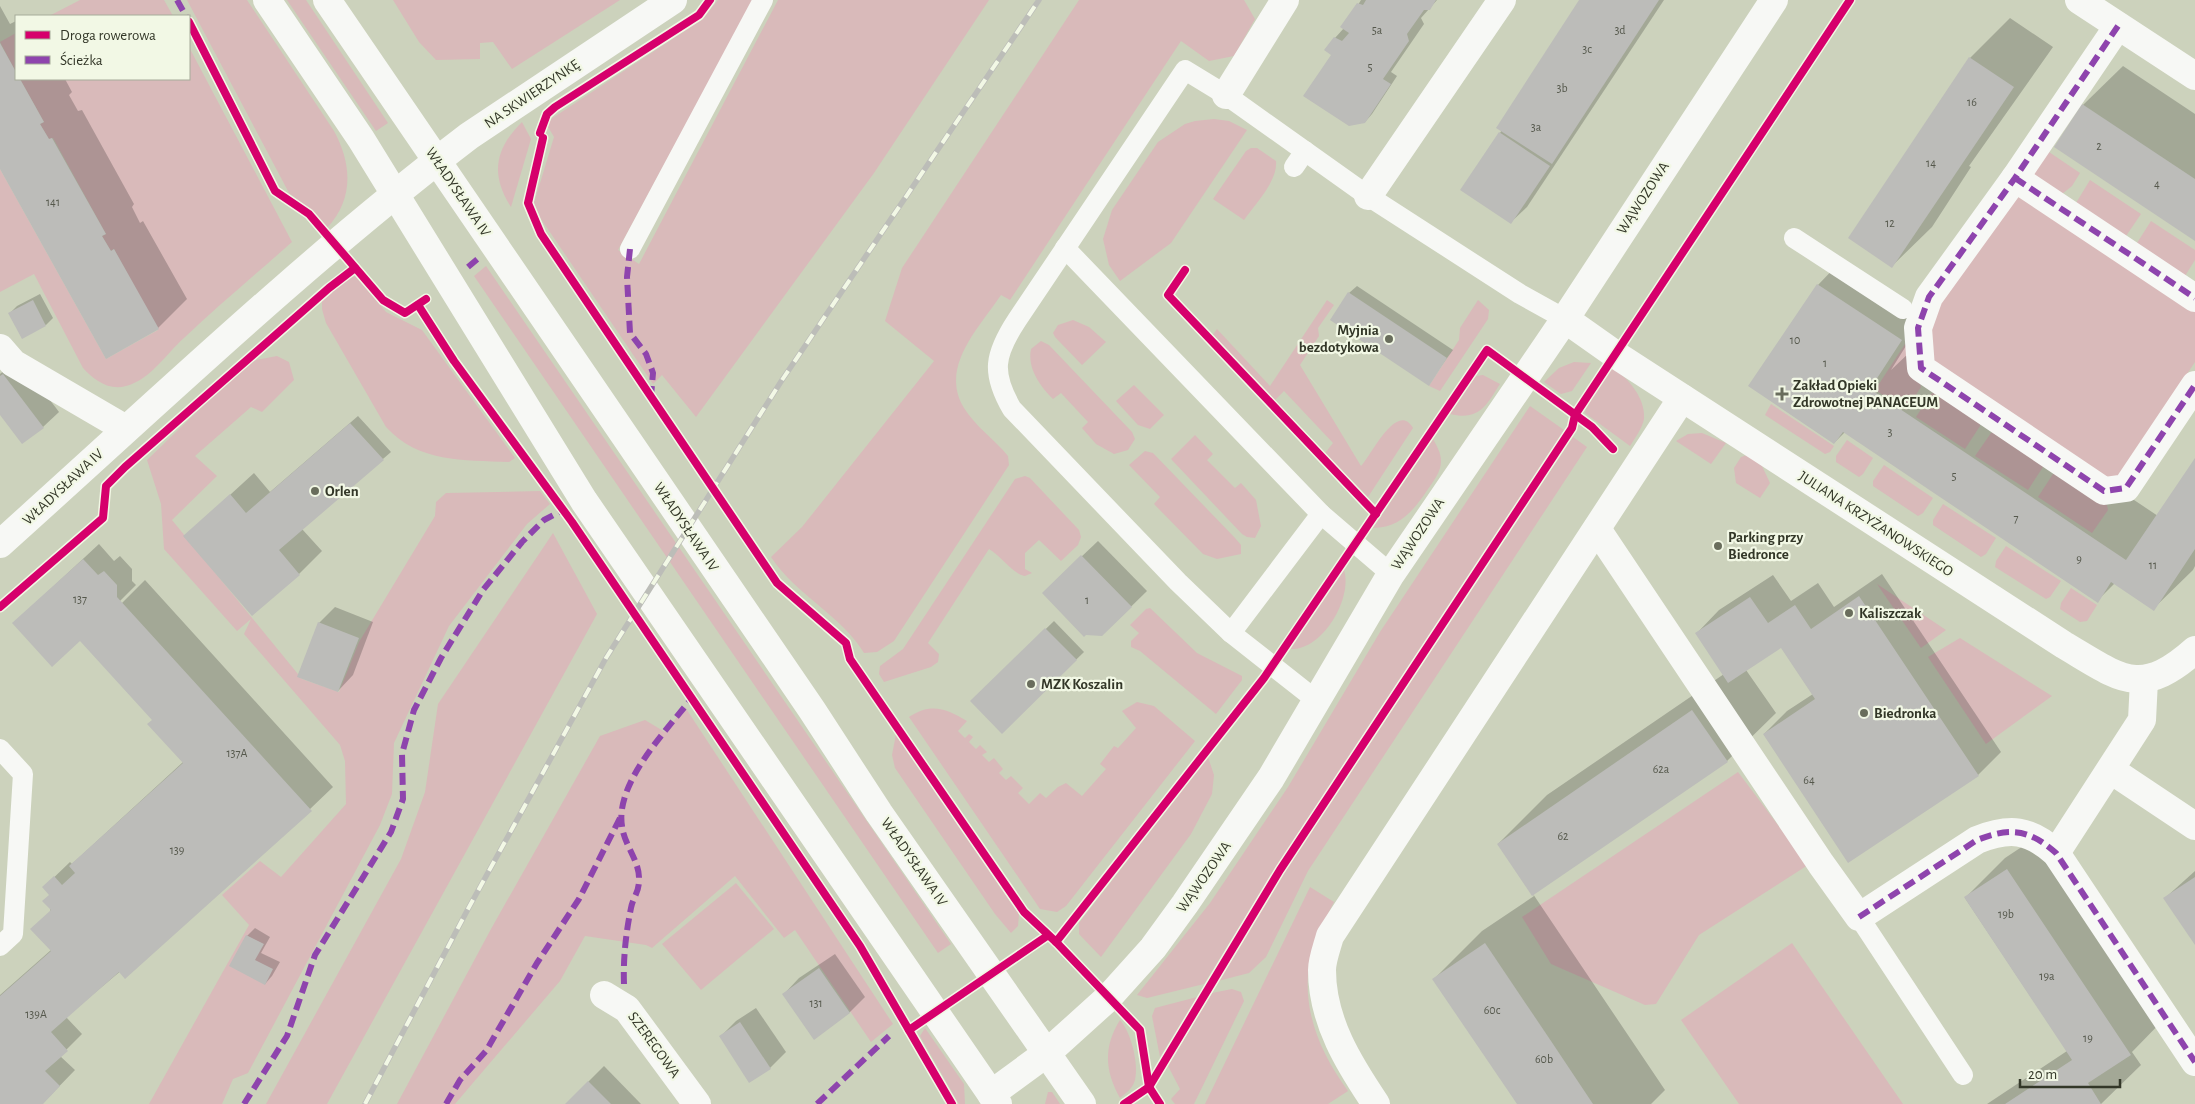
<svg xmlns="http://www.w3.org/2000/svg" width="2195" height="1104" font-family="'Alegreya Sans',sans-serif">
<rect width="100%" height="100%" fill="#ccd2bc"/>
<g fill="#d9baba">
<polygon points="80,0 164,0 173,16 49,16"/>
<path d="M187 0H247L334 131C352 164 354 199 327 228L312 211 289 193Z"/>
<polygon points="287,0 306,0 388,123 376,131"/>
<polygon points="393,0 620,0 512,69 493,42 480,43 480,59 436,60 419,42"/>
<polygon points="718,0 753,0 618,250 639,264 778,0 989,0 874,173 696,417 662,375 653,384 541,219 534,203 554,137 547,125 551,119 703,19"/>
<path d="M1079 0H1244L1255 19 1234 56 1209 61 1181 41 1010 300 1001 295C979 328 939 367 964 408 975 426 995 440 1008 456L1009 465 894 641 877 652 864 653C841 615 796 595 771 557L802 527 934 361 885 321 902 268Z"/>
<polygon points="16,33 16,72 0,42"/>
<path d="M189 47 292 242C256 274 219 305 184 338 166 354 150 380 126 386 109 391 94 380 83 368L34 274 0 292V169L106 359 158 330 114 249 111 251 102 236 106 234 53 138 49 139 40 124 44 122 20 79H189Z"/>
<polygon points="2085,98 2049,152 2080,173 2072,186 2062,194 2032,174"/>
<polygon points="1214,119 1229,121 1247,130 1171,243 1120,281 1109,265 1103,239 1112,210 1158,142 1185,124 1195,121"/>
<path d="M522 122 531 139 511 207C490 174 495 149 522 122Z"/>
<path d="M1251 148H1257L1276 161C1278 181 1255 204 1244 220L1213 199 1246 151Z"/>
<polygon points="2090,180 2141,214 2126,236 2076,203"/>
<polygon points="2016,190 2195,309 2195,362 2119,476 2105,478 1929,361 1931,312"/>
<polygon points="2151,221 2195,250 2195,260 2185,276 2137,243"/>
<polygon points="486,266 951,944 938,953 474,276"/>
<path d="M356 276 386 312 422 330 515 458 509 462C463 460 419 463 386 427L326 323 322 309V299L343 281Z"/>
<path d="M1327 300 1334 305 1318 328 1319 336 1300 365 1361 466C1371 456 1397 400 1413 428L1368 497 1325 453 1333 443 1284 391 1274 401 1212 336 1217 329 1270 386Z"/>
<polygon points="1478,300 1489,310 1488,319 1440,391 1429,386 1459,340 1460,328"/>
<polygon points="1073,320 1089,327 1106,342 1082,365 1055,337 1053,333 1058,325"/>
<path d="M1041 341 1049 345 1132 432 1135 439 1128 450 1114 454 1096 444 1082 428 1088 422 1061 393 1053 399C1040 386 1027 368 1031 349Z"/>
<polygon points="1907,341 1921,387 1906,410 1875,390"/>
<polygon points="277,356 289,362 294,380 262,412 251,407 195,456 217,476 172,520 302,679 339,692 359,642 435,516 436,502 446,493 540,491 550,504 527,524 449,626 394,743 392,794 380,825 248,1073 233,1079 222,1104 149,1104 249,925 222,895 260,861 281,877 346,804 345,761 340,745 244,634 251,619 237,631 164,549 161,504 147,460 235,375 256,360"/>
<polygon points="1574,362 1591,363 1572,391 1561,394 1544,382 1559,368"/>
<path d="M1612 368C1628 377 1646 399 1644 419 1642 429 1635 438 1630 446L1585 413 1587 405Z"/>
<path d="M1483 375 1500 384C1486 406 1479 421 1450 414L1476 376Z"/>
<polygon points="1134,385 1164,415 1150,429 1138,425 1116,401"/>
<polygon points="1935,392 1980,422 1980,426 1965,449 1916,417 1931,394"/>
<polygon points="1771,404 1834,446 1830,452 1825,454 1765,415"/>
<polygon points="1530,406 1564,430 1276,867 1204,984 1147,998 1137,995 1210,903 1288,787 1380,632"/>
<polygon points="1995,431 2043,463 2043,467 2028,490 1975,456 1991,433"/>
<polygon points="1702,433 1726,443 1711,464 1676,441 1688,434"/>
<polygon points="1195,435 1213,454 1207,460 1235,488 1241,483 1256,500 1261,526 1255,538 1247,537 1242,534 1171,459"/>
<polygon points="1573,437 1587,447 1308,871 1266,957 1249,973 1218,981 1284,873"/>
<path d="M1433 439C1437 446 1441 453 1441 461 1441 472 1434 480 1428 489 1414 510 1400 528 1373 528Z"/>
<polygon points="1847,440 1873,458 1863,474 1859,477 1836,462 1836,456"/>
<polygon points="1145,451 1153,453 1235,538 1241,545 1241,554 1217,559 1203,554 1154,504 1160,497 1129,465"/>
<polygon points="1747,455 1762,466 1770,483 1760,498 1736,483 1734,468 1741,457"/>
<polygon points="1884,465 1933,498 1923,513 1918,516 1873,486 1873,481"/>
<polygon points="2057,472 2107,505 2108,510 2092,533 2038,497 2053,474"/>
<path d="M1025 476 1030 478 1079 530 1081 537 1078 545 1061 561 1039 540 1025 553V569L1032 573 1025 576C1014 575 1000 555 989 549L928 643 939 654 938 662 931 667 884 682 879 674 880 666 903 649 1015 479Z"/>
<polygon points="1943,504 1996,538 1986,554 1981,557 1933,525 1933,520"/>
<polygon points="553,533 597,614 327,1104 266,1104 401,859 425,792 438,704"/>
<polygon points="2006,546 2061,581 2050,597 2046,599 1995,567 1996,561"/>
<path d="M1344 570C1353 598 1322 652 1289 649Z"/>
<polygon points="1877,584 1946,630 1921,648"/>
<polygon points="2071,588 2097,605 2087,621 2080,622 2060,609 2061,603"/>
<polygon points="1150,608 1197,653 1242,676 1242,680 1216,714 1140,651 1131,647 1131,641 1139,633 1130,625 1146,609"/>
<polygon points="1960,638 2052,696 1986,744 1928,657"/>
<path d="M1137 702 1154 706 1195 741 1066 906 1057 912 1040 909 909 717C931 702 947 709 967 721L958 731 965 738 969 734 973 737 969 742 976 749 980 745 987 752 982 755 989 762 994 758 1003 769 999 773 1006 780 1011 776 1023 788 1018 793 1029 804 1040 793 1046 798 1058 787 1066 783 1082 796 1106 769 1100 764 1114 746 1118 748 1136 728 1122 711Z"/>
<polygon points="685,707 893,1024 871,1042 795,930 784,938 735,876 652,948 646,945 585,936 560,981 455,1104 397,1104 491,929 600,736 645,720 665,732"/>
<polygon points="896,734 1019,914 1018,926 1011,933 995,914 895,768 892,755"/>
<polygon points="1208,757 1214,775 1212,794 1191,834 1101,957 1079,934 1079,923"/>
<polygon points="1738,772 1808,865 1699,935 1656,1004 1645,1005 1551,964 1522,917"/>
<polygon points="736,883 774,929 701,990 662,944"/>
<path d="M1310 887 1334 902C1327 916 1319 930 1314 944 1297 998 1316 1047 1348 1091L1328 1104H1205Z"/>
<polygon points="1792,943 1903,1104 1739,1104 1681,1020"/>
<polygon points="1232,989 1241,992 1244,1001 1194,1104 1175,1104 1171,1099 1180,1089 1168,1066 1212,993"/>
<polygon points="1197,997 1160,1057 1152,1016 1155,1008"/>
<path d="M1120 1020C1131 1032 1139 1064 1135 1080 1133 1088 1126 1093 1120 1098 1105 1071 1103 1047 1120 1020Z"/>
<polygon points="925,1028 964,1084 965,1104 959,1104 920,1036"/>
<polygon points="1048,1092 1052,1092 1060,1104 1045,1104"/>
</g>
<g fill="#0003">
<polygon points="1361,0 1437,0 1421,18 1424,24 1391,72 1397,76 1372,114 1365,122 1332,56 1335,38 1344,28"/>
<polygon points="1581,0 1664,0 1527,207 1511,222 1500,133"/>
<polygon points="0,6 10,24 16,21 16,79 65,79 72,92 69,95 78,111 82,110 134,204 132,207 140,223 143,221 187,299 158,328 0,166"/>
<polygon points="2010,18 2053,47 1969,166 1971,167 1932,227 1892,266 1850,238 1970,58"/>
<polygon points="2123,66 2195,114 2195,239 2083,105"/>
<polygon points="1840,262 1924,317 1891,370 1911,351 2158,516 2195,461 2195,566 2193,570 2153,609 2115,583 2097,601 1845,432 1834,443 1818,285"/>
<polygon points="1357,286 1453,350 1428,384 1349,293"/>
<polygon points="40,294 53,318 46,325 10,313 17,306"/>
<polygon points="19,359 59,412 43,427 0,413 0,374"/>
<polygon points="358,416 391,452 302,529 322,551 299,574 184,537 254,473 270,492"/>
<polygon points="1098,541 1147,591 1102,635 1059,578"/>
<polygon points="99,544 114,561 120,556 132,569 132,581 136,585 116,605 118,607 145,580 333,787 286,832 66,1017 82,1034 60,1056 75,1070 42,1104 0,1104 0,995 51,950 50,894 44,887 70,862 72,864 183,762 154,720 82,641 14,623"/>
<polygon points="1882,574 2001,752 1978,775 1764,734 1787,711 1813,694 1781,646 1746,670 1776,713 1727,761 1533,894 1665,1090 1651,1104 1518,1104 1434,979 1482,931 1534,896 1498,844 1547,795 1724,674 1697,633 1719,610 1773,575 1791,601 1818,583 1834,607"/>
<polygon points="335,607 373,622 353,675 338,691 319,623"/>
<polygon points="1054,621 1084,652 1002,732 972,701"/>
<polygon points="2047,830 2169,1014 2132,1052 2141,1065 2101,1104 1987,1104 2067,1051 1965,898 2005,858"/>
<polygon points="2195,871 2195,943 2165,898"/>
<polygon points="255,928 270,937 261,953 280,962 272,976 265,984 231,966 247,936"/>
<polygon points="835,954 865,997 850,1012 814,1039 784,994 799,978"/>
<polygon points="756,1008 786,1052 770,1068 750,1081 721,1036 736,1021"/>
<polygon points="604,1066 641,1104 566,1104"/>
</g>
<g fill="#bcbcb9">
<polygon points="1366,0 1436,0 1430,10 1424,10 1407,34 1409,41 1383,79 1391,84 1365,123 1349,126 1303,96 1331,55 1324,50 1334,37 1342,41 1349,33 1340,27 1357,3 1363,5"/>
<polygon points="1579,0 1659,0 1552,164 1496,128"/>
<polygon points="0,43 16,72 16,79 20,79 44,122 40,124 49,139 52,138 106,234 102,236 111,251 114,249 159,329 106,359 0,169"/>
<polygon points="1969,57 2014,87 1892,268 1848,238"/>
<polygon points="2082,104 2195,179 2195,241 2054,147"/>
<polygon points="1499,132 1550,166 1511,224 1460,190"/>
<polygon points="1817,284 1902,340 1870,389 2126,560 2195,458 2195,549 2154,611 2111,582 2098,603 1843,432 1834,444 1748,386"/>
<polygon points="1348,292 1447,358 1429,386 1330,320"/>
<polygon points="33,300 46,326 22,339 8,313"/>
<polygon points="3,374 44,428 22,444 0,415 0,376"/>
<polygon points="350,423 384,460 279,550 300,575 252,616 183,536 230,494 246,513"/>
<polygon points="1081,555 1132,607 1102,636 1086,635 1084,637 1042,593"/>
<polygon points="83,559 98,575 104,571 117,585 117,597 312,811 125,979 119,972 51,1032 68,1051 45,1071 60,1086 43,1104 0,1104 0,996 51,951 30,929 51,910 42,901 49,895 42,887 54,876 62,885 75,873 69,866 183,763 147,724 152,720 80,641 52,667 12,623"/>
<polygon points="1859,596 1979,776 1848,863 1763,734 1815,699 1781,648 1728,683 1695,633 1750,597 1768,623 1795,605 1811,629"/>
<polygon points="318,622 359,638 338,692 297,677"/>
<polygon points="1045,628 1077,660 1002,734 970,701"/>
<polygon points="1692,710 1728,762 1532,896 1497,844"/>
<polygon points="2007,869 2131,1055 2088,1083 2101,1104 2005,1104 2072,1060 1964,897"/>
<polygon points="2195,877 2195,945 2163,898"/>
<polygon points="246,935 264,944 255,960 273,969 265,985 229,966"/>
<polygon points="1485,943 1551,1041 1593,1104 1517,1104 1432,979"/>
<polygon points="819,968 850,1013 814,1040 782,994"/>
<polygon points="740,1022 771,1069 749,1083 719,1036"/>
<polygon points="588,1081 611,1104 565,1104"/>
</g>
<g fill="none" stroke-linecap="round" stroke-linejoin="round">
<g stroke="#f7f8f5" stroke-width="20">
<polyline points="1294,167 1305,151"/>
<polyline points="1794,238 1903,309"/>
<polyline points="1065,248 1321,514 1391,574"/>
<polyline points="630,249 763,0"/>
<polyline points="1231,633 1321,514"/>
<path d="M1316 700 1231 633 1178 582 1012 409C991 373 994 355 1017 320L1185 70 1226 95 1368 196 1520 294 1565 319"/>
<polyline points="0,749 23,774 13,934 0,946"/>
<polyline points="1859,917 1963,1075"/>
</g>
<g stroke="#f7f8f5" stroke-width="28">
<polyline points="2079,0 2195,76"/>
<polyline points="2118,26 2015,178 1929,297 1918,328 1921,368 2104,491 2126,488 2195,385"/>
<polyline points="1226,95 1285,0"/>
<polyline points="2015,178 2195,298"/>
<polyline points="1368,196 1502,0"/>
<path d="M1565 319 1616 355 2064 645C2120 678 2140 699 2195 650"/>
<polyline points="0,348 13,363 126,429"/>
<path d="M1597 529 1821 864 1859 917 1977 840C2010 827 2029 829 2056 853L2195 1062"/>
<path d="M0 544C154 406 304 262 469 136L673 0"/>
<polyline points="2111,770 2195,826"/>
<polyline points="2056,853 2142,720 2144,680"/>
<polyline points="604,995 627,1009 697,1104"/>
<polyline points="991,1094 1047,1053 1108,998 1153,948 1185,904 1271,778 1391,574 1565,319 1774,0"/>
<path d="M1376 1104C1349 1064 1322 1021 1322 970 1322 960 1327 947 1330 936L1682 398"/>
</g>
<g stroke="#f7f8f5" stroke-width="28">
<polyline points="267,0 361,139 584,501 998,1104"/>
<polyline points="327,0 812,710 879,813 1082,1104"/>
</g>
<defs>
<polyline id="rail" points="365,1104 468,909 606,658 782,380 1039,0"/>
</defs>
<use href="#rail" stroke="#bcbdb8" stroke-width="5.5"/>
<use href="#rail" stroke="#f2f8e5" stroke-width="4" stroke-dasharray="11" stroke-linecap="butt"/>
<g stroke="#8e44ad" stroke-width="6" stroke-dasharray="12 6" stroke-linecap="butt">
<polyline points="177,0 186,16"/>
<polyline points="2118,26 2015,178 1929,297 1918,328 1921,368 2104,491 2126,488 2195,385"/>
<polyline points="2015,178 2195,298"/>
<polyline points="630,249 627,277 630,333 646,354 653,373 651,396"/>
<polyline points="468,267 480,257"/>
<path d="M1859 917 1977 840C2010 827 2029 829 2056 853L2195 1062"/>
<path d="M624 984C623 959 626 932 631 908 633 897 639 893 639 880 640 861 624 845 622 826 615 783 666 731 691 699"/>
<polyline points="244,1104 287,1036 315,955 391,832 403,799 402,754 414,710 441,658 483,590 522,542 544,520 563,510"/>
<polyline points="446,1104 460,1080 486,1051 537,963 579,899 620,818"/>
<polyline points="817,1104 889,1036"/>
</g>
<defs>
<g id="cycleway">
<polyline points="189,22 275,191 309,214 383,300 405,313 426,299"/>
<polyline points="540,133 547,114 555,107 699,15 710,0"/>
<polyline points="543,138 528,203 541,234 777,583 846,643 850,659 1024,912 1056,942 1264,678 1487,350 1592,427 1613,449"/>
<polyline points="1185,270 1168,295 1376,514"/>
<polyline points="418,305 454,361 572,522 860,946 952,1104"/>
<polyline points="0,607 103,518 106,486 125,467 329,288 355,268"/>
<polyline points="1056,942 1140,1030 1149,1087 1160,1104"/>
<polyline points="909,1030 1047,936"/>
<polyline points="1124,1104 1149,1087 1280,870 1572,428 1575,415 1850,0"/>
</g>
</defs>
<use href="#cycleway" stroke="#f2f8e5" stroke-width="11"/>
<use href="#cycleway" stroke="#d6006c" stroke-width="8"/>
</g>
<g fill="#696d5c" stroke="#f2f8e5" stroke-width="2">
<circle cx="1389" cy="339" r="5"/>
<path d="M1779.5 386.5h5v5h5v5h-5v5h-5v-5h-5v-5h5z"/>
<circle cx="315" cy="491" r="5"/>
<circle cx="1718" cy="546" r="5"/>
<circle cx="1849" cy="613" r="5"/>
<circle cx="1031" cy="684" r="5"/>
<circle cx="1864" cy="713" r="5"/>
</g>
<g text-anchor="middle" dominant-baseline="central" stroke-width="4.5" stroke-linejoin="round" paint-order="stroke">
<g font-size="12" fill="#55584c">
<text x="1377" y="30">5a</text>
<text x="1620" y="30">3d</text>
<text x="1587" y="49">3c</text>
<text x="1370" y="67">5</text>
<text x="1562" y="88">3b</text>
<text x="1972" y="102">16</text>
<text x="1536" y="127">3a</text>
<text x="2099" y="146">2</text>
<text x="1931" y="163">14</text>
<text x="2157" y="184">4</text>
<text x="53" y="202">141</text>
<text x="1890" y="223">12</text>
<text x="1795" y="340">10</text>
<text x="1825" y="363">1</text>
<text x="1890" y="432">3</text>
<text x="1954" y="476">5</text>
<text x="2016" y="518">7</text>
<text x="2079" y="559">9</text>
<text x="2153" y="565">11</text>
<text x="80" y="599">137</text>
<text x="1087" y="600">1</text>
<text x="237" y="753">137A</text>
<text x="1661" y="769">62a</text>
<text x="1809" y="780">64</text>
<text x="1563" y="836">62</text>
<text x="177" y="850">139</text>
<text x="2006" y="914">19b</text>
<text x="2047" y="976">19a</text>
<text x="816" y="1003">131</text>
<text x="1492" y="1010">60c</text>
<text x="36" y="1014">139A</text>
<text x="2088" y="1038">19</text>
<text x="1544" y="1059">60b</text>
</g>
<g font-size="15" fill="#333728" stroke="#f2f8e5">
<text transform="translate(532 94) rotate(-34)">NA SKWIERZYNKĘ</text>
<text transform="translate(458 192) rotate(56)">WŁADYSŁAWA IV</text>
<text transform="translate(1643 198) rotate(-57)">WĄWOZOWA</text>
<text transform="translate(63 487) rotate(-43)">WŁADYSŁAWA IV</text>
<text transform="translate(1876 524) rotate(33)">JULIANA KRZYŻANOWSKIEGO</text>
<text transform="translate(686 527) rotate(56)">WŁADYSŁAWA IV</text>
<text transform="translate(1418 534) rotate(-56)">WĄWOZOWA</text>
<text transform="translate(914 862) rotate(55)">WŁADYSŁAWA IV</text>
<text transform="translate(1204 877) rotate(-55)">WĄWOZOWA</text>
<text transform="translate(654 1045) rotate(54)">SZEREGOWA</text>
</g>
<g font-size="15" font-weight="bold" fill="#333728" stroke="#f2f8e5" text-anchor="start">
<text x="1379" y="330" text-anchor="end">Myjnia<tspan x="1379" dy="17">bezdotykowa</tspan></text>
<text x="1793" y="385">Zakład Opieki<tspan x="1793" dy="17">Zdrowotnej PANACEUM</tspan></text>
<text x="325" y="491">Orlen</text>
<text x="1728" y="537">Parking przy<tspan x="1728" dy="17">Biedronce</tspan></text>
<text x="1859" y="613">Kaliszczak</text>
<text x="1041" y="684">MZK Koszalin</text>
<text x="1874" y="713">Biedronka</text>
</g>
</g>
<rect x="15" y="15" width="175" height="65" fill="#f2f8e5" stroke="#a6ab99"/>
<rect x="25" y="31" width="25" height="8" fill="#d6006c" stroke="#a6ab99"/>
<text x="60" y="40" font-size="15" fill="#333728">Droga rowerowa</text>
<rect x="25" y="56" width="25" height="8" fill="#8e44ad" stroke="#a6ab99"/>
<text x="60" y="65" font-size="15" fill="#333728">Ścieżka</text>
<path d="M2020 1079v8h100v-8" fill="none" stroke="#333728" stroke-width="2.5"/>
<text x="2028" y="1079" font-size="15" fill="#333728" stroke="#f2f8e5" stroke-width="4" paint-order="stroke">20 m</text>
</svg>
